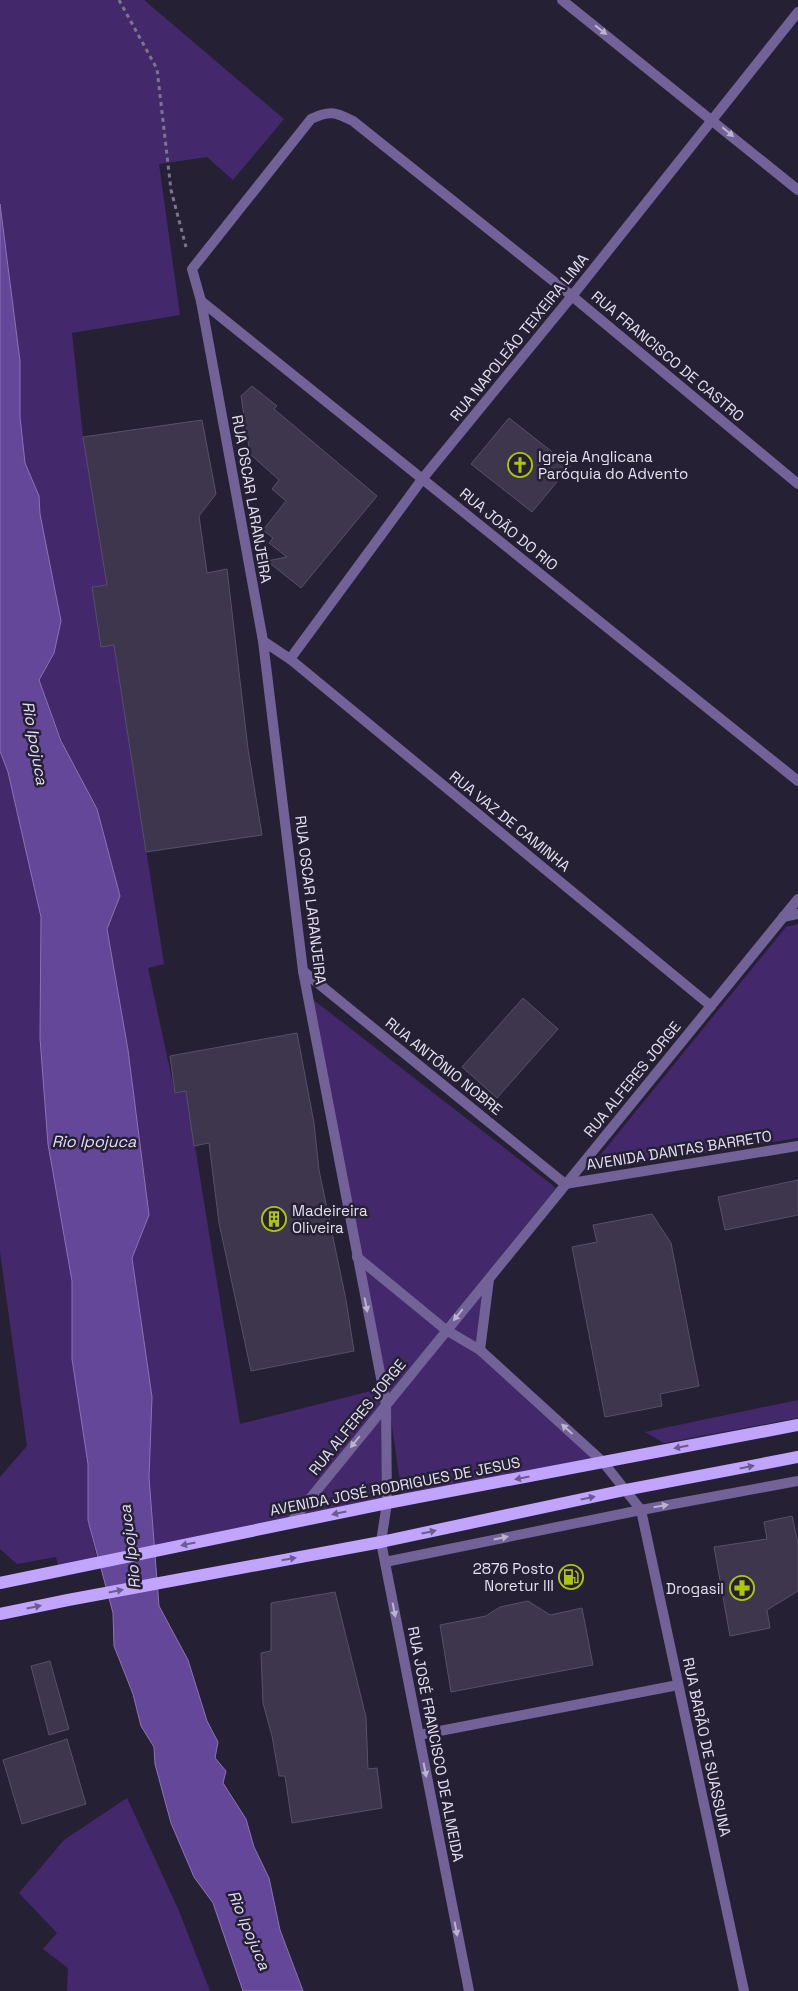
<svg xmlns="http://www.w3.org/2000/svg" width="798" height="1991" font-family="'Space Grotesk',sans-serif">
<rect width="100%" height="100%" fill="#262035"/>
<g fill="#43296c">
<polygon points="0,0 144,0 284,119 233,180 207,157 159,164 180,315 72,333 83,437 107,585 92,587 101,647 114,645 164,964 148,968 175,1093 186,1091 240,1424 379,1389 382,1403 288,1520 153,1551 149,1478 152,1397 132,1258 149,1215 128,1050 107,929 120,896 39,680 54,653 61,621 40,514 39,496 25,463 20,417 20,361 0,204"/>
<polygon points="0,751 8,771 41,917 40,1038 48,1144 72,1281 72,1359 88,1464 88,1520 98,1563 59,1570 56,1557 17,1564 0,1549 0,1477 27,1446 0,1252"/>
<polygon points="798,924 798,1138 599,1170 593,1164 786,927"/>
<polygon points="311,998 556,1188 445,1325 360,1255"/>
<polygon points="360,1262 442,1331 387,1398"/>
<polygon points="483,1290 477,1345 452,1330"/>
<polygon points="447,1333 478,1353 597,1461 402,1496 389,1405"/>
<polygon points="798,1400 798,1418 664,1443 645,1432"/>
<polygon points="384,1410 384,1501 296,1518"/>
<polygon points="127,1798 179,1911 210,1991 67,1991 68,1968 43,1949 57,1933 19,1893 64,1840"/>
</g>
<polygon fill="#644798" stroke="#8a75b2" points="0,204 20,361 20,417 25,463 39,496 40,514 61,621 54,653 39,680 61,741 97,809 120,896 107,929 128,1050 149,1215 132,1258 152,1397 149,1478 159,1606 188,1660 207,1721 218,1742 215,1758 226,1771 223,1783 246,1819 254,1847 269,1878 280,1930 303,1991 243,1991 213,1903 194,1877 171,1823 155,1764 154,1747 141,1726 133,1694 114,1646 113,1613 88,1520 88,1464 72,1359 72,1281 48,1144 40,1038 41,917 8,772 0,751"/>
<g fill="#3d364d" stroke="#575069">
<polygon points="252,386 277,406 274,409 377,496 301,588 267,561 287,557 269,543 273,538 263,530 286,501 272,489 279,480 250,454 241,396"/>
<polygon points="509,418 570,466 532,512 471,464"/>
<polygon points="202,420 216,494 199,516 207,573 227,569 248,749 262,835 146,852 114,645 101,647 92,587 107,585 83,437"/>
<polygon points="523,998 558,1029 497,1098 462,1067"/>
<polygon points="297,1033 314,1123 319,1170 346,1300 354,1351 251,1371 219,1223 209,1143 194,1146 186,1091 175,1093 170,1056"/>
<polygon points="798,1180 798,1215 725,1230 718,1197"/>
<polygon points="652,1214 671,1243 699,1386 660,1394 662,1406 605,1417 572,1247 597,1242 593,1225"/>
<polygon points="792,1516 798,1543 798,1591 767,1610 770,1628 730,1636 714,1547 767,1539 764,1522"/>
<polygon points="335,1592 366,1717 368,1769 377,1768 382,1808 292,1823 285,1776 279,1776 272,1736 263,1703 261,1653 271,1651 271,1603"/>
<polygon points="528,1601 550,1615 582,1608 593,1665 451,1692 440,1625 486,1616 500,1607"/>
<polygon points="50,1661 69,1729 49,1735 31,1666"/>
<polygon points="67,1739 86,1804 22,1824 3,1760"/>
</g>
<g fill="none" stroke-linecap="round" stroke-linejoin="round">
<polyline stroke="#7b7688" stroke-width="3" stroke-dasharray="4 4" stroke-linecap="butt" points="119,0 157,69 171,190 186,247"/>
<polyline stroke="#736298" stroke-width="10" points="419,1735 678,1685"/>
<g stroke="#736298" stroke-width="10">
<polyline points="562,0 798,190"/>
<polyline points="201,301 798,781"/>
<polyline points="263,641 290,659 423,478 572,296 798,12"/>
<polyline points="290,659 711,1006"/>
<polyline points="783,917 798,914"/>
<polyline points="303,971 565,1184 798,1146"/>
<polyline points="357,1257 446,1330"/>
<polyline points="641,1510 744,1991"/>
<path d="M469 1991 381 1542 387 1503 386 1404 303 971 263 641 201 301 192 269 311 119C330 110 335 112 353 121L572 296 798 484"/>
</g>
<g stroke="#736298" stroke-width="10">
<polyline points="446,1330 480,1350 603,1462 641,1510"/>
<polyline points="480,1350 489,1279"/>
<polyline points="291,1522 798,899"/>
<polyline points="385,1562 641,1510 798,1481"/>
</g>
<g stroke="#c1a4fe" stroke-width="12">
<polyline points="0,1583 387,1503 798,1425"/>
<polyline points="0,1614 68,1600 381,1542 625,1490 798,1457"/>
</g>
</g>
<defs><path id="oneway-solid" d="M-6-.8H1V-3.2L6.5 0L1 3.2V.8H-6Z" transform="scale(1.25)"/></defs>
<g fill="#bcb3d0">
<use href="#oneway-solid" transform="translate(601 30) rotate(38)"/>
<use href="#oneway-solid" transform="translate(728 132) rotate(40)"/>
<use href="#oneway-solid" transform="translate(366 1305) rotate(79)"/>
<use href="#oneway-solid" transform="translate(458 1315) rotate(129)"/>
<use href="#oneway-solid" transform="translate(567 1429) rotate(-138)"/>
<use href="#oneway-solid" transform="translate(355 1442) rotate(129)"/>
<use href="#oneway-solid" transform="translate(661 1506) rotate(-10)"/>
<use href="#oneway-solid" transform="translate(501 1538) rotate(-12)"/>
<use href="#oneway-solid" transform="translate(394 1610) rotate(79)"/>
<use href="#oneway-solid" transform="translate(425 1770) rotate(79)"/>
<use href="#oneway-solid" transform="translate(456 1929) rotate(79)"/>
</g>
<g fill="#6c5b8f">
<use href="#oneway-solid" transform="translate(681 1447) rotate(169)"/>
<use href="#oneway-solid" transform="translate(747 1467) rotate(-11)"/>
<use href="#oneway-solid" transform="translate(522 1478) rotate(169)"/>
<use href="#oneway-solid" transform="translate(588 1498) rotate(-12)"/>
<use href="#oneway-solid" transform="translate(339 1513) rotate(168)"/>
<use href="#oneway-solid" transform="translate(429 1532) rotate(-12)"/>
<use href="#oneway-solid" transform="translate(188 1544) rotate(168)"/>
<use href="#oneway-solid" transform="translate(289 1559) rotate(-10)"/>
<use href="#oneway-solid" transform="translate(116 1591) rotate(-11)"/>
<use href="#oneway-solid" transform="translate(34 1607) rotate(-12)"/>
</g>
<defs>
<symbol id="church-ring" viewBox="-11 -11 22 22"><circle r="9.5" fill="#262035" stroke="#aec60a" stroke-width="1.5"/><path d="M-1.2-6h2.4v3.5h3.3v2.4h-3.3V6h-2.4V-.1h-3.3v-2.4h3.3Z" fill="#aec60a"/></symbol>
<symbol id="building-ring" viewBox="-11 -11 22 22"><circle r="9.5" fill="#262035" stroke="#aec60a" stroke-width="1.5"/><path d="M-4-6H4V6H1V3H-1V6H-4ZM-2.5-4.3h1.7v1.8h-1.7ZM.8-4.3h1.7v1.8H.8ZM-2.5-1h1.7V.8h-1.7ZM.8-1h1.7V.8H.8Z" fill="#aec60a"/></symbol>
<symbol id="fuel-ring" viewBox="-11 -11 22 22"><circle r="9.5" fill="#262035" stroke="#aec60a" stroke-width="1.5"/><path d="M-5.5-6h7V0h2V4h1.3V-2.5L3-4.5l.8-.8L6-3V5H2.5V1h-1V6h-7ZM-4.2-4.7v3.2H.2V-4.7Z" fill="#aec60a"/></symbol>
<symbol id="pharmacy-ring" viewBox="-11 -11 22 22"><circle r="9.5" fill="#262035" stroke="#aec60a" stroke-width="1.5"/><path d="M-2-6h4v4h4v4h-4v4h-4v-4h-4v-4h4Z" fill="#aec60a"/></symbol>
</defs>
<g fill-rule="evenodd">
<use href="#church-ring" x="506" y="451" width="28" height="28"/>
<use href="#building-ring" x="260" y="1205" width="28" height="28"/>
<use href="#fuel-ring" x="557" y="1563" width="28" height="28"/>
<use href="#pharmacy-ring" x="728" y="1574" width="28" height="28"/>
</g>
<g text-anchor="middle" dominant-baseline="central" stroke-width="5" stroke-linejoin="round" paint-order="stroke">
<g font-size="15" fill="#e3dfee" stroke="#262035">
<text transform="translate(519 337) rotate(-51)">RUA NAPOLEÃO TEIXEIRA LIMA</text>
<text transform="translate(668 356) rotate(40)">RUA FRANCISCO DE CASTRO</text>
<text transform="translate(252 499) rotate(80)">RUA OSCAR LARANJEIRA</text>
<text transform="translate(509 529) rotate(39)">RUA JOÃO DO RIO</text>
<text transform="translate(510 821) rotate(39)">RUA VAZ DE CAMINHA</text>
<text transform="translate(311 900) rotate(83)">RUA OSCAR LARANJEIRA</text>
<text transform="translate(444 1066) rotate(39)">RUA ANTÔNIO NOBRE</text>
<text transform="translate(632 1079) rotate(-51)">RUA ALFERES JORGE</text>
<text transform="translate(679 1150) rotate(-9)">AVENIDA DANTAS BARRETO</text>
<text transform="translate(357 1417) rotate(-51)">RUA ALFERES JORGE</text>
<text transform="translate(395 1486) rotate(-11)">AVENIDA JOSÉ RODRIGUES DE JESUS</text>
<text transform="translate(436 1744) rotate(79)">RUA JOSÉ FRANCISCO DE ALMEIDA</text>
<text transform="translate(707 1747) rotate(78)">RUA BARÃO DE SUASSUNA</text>
</g>
<g font-size="15" fill="#e3dfee" stroke="#262035" text-anchor="start">
<text x="538" y="456">Igreja Anglicana<tspan x="538" dy="17">Paróquia do Advento</tspan></text>
<text x="292" y="1210">Madeireira<tspan x="292" dy="17">Oliveira</tspan></text>
<text x="554" y="1568" text-anchor="end">2876 Posto<tspan x="554" dy="17">Noretur III</tspan></text>
<text x="724" y="1588" text-anchor="end">Drogasil</text>
</g>
<g font-size="16" font-style="italic" fill="#e2dcf3" stroke="#262035">
<text transform="translate(35 743) rotate(80)">Rio Ipojuca</text>
<text x="94" y="1141">Rio Ipojuca</text>
<text transform="translate(130 1547) rotate(-97)">Rio Ipojuca</text>
<text transform="translate(249 1930) rotate(67)">Rio Ipojuca</text>
</g>
</g>
</svg>
